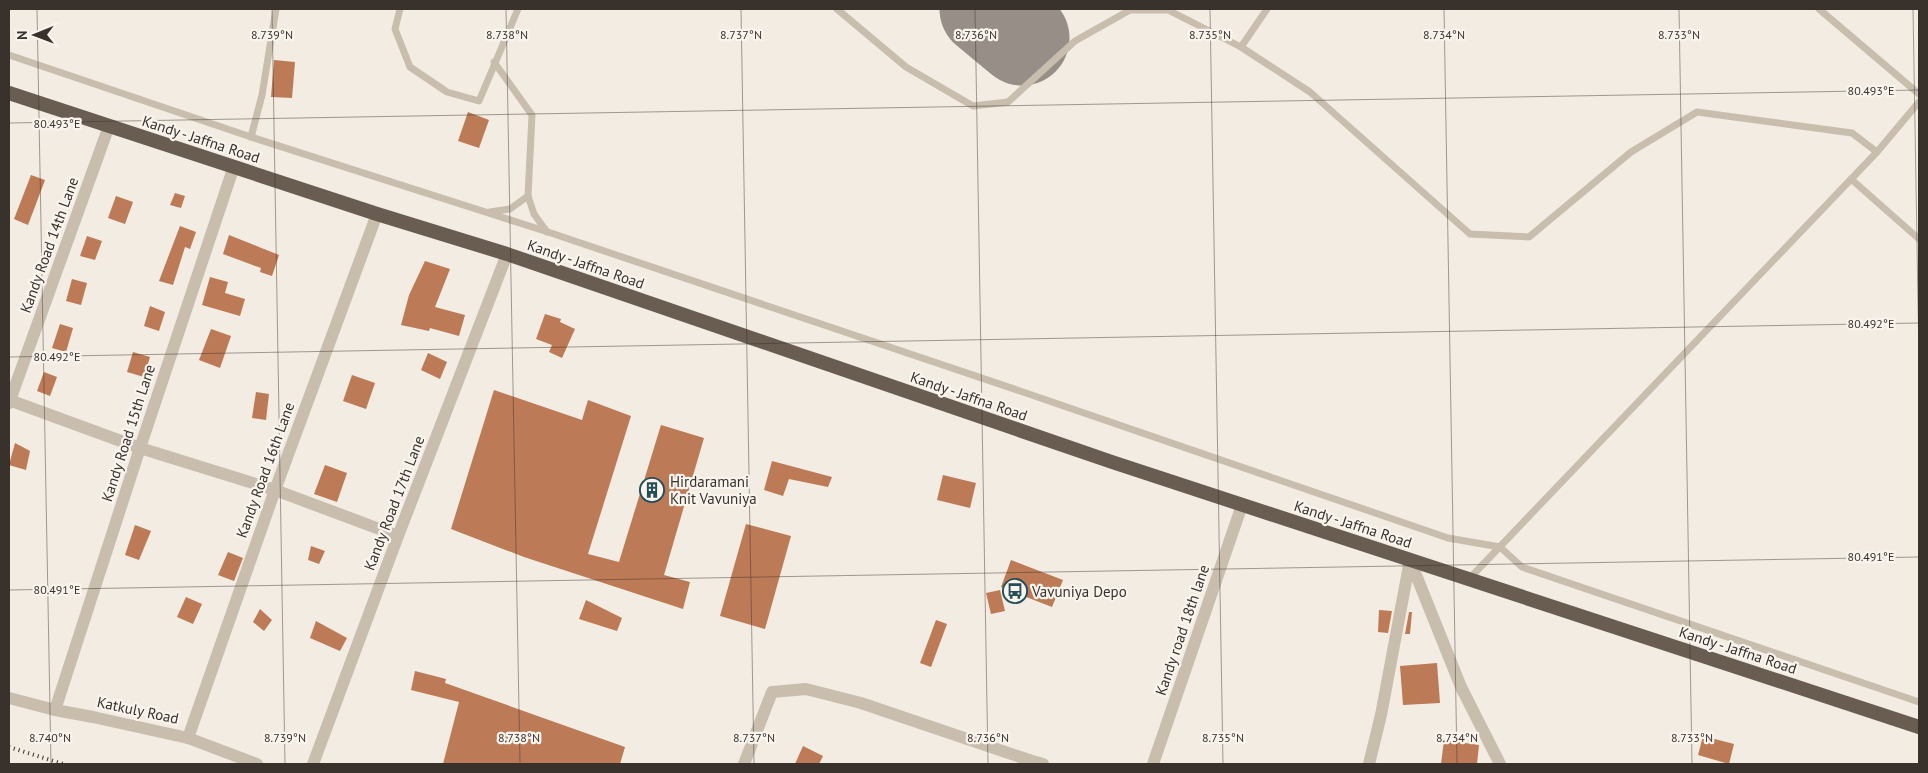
<svg xmlns="http://www.w3.org/2000/svg" width="1928" height="773" font-family="'PT Sans',sans-serif">
<rect width="100%" height="100%" fill="#f2ece2"/>
<g fill="none" stroke-linecap="round" stroke-linejoin="round">
<polyline stroke="#968e87" stroke-width="95" points="987,9 1022,38"/>
</g>
<g fill="#bc7a56">
<polygon points="274,60 295,62 292,98 271,97"/>
<polygon points="468,112 489,120 479,148 458,141"/>
<polygon points="31,175 45,180 28,225 14,219"/>
<polygon points="175,193 185,196 181,208 170,205"/>
<polygon points="116,196 133,202 125,224 108,218"/>
<polygon points="180,226 196,232 190,249 185,247 173,285 159,281"/>
<polygon points="229,235 279,255 272,276 260,272 261,268 223,254"/>
<polygon points="87,236 102,241 95,260 80,256"/>
<polygon points="425,261 450,269 435,307 465,315 459,336 430,328 429,331 401,325 409,295"/>
<polygon points="210,277 228,282 225,293 245,299 240,316 202,305"/>
<polygon points="72,279 87,283 81,305 66,301"/>
<polygon points="150,306 165,312 159,331 144,326"/>
<polygon points="545,314 561,319 560,322 575,329 562,358 549,352 552,345 536,339"/>
<polygon points="60,324 73,328 66,352 52,348"/>
<polygon points="211,329 231,336 220,368 199,360"/>
<polygon points="133,352 150,357 144,377 127,372"/>
<polygon points="428,353 447,362 440,379 421,370"/>
<polygon points="44,372 57,377 50,396 37,391"/>
<polygon points="352,375 375,383 366,409 343,401"/>
<polygon points="494,390 582,420 588,400 631,416 588,554 619,562 661,425 704,438 664,575 690,582 683,609 524,557 451,529"/>
<polygon points="256,392 269,394 266,420 252,418"/>
<polygon points="15,443 30,451 26,470 9,465"/>
<polygon points="772,461 832,477 828,487 789,479 783,496 764,490"/>
<polygon points="325,465 347,473 337,502 314,494"/>
<polygon points="943,475 976,483 970,508 937,500"/>
<polygon points="746,524 791,536 765,629 720,616"/>
<polygon points="135,525 151,531 139,560 125,555"/>
<polygon points="311,546 325,551 319,564 308,560"/>
<polygon points="228,552 243,558 234,581 218,575"/>
<polygon points="1011,560 1063,580 1052,607 1001,587"/>
<polygon points="1000,590 1005,611 991,614 986,593"/>
<polygon points="186,597 202,604 193,624 177,617"/>
<polygon points="586,600 622,618 617,631 579,619"/>
<polygon points="260,609 272,620 264,631 253,622"/>
<polygon points="1379,610 1392,611 1388,633 1378,632"/>
<polygon points="1409,612 1412,612 1410,634 1405,634"/>
<polygon points="936,620 947,624 931,667 920,663"/>
<polygon points="316,621 347,638 340,651 310,638"/>
<polygon points="1437,663 1440,703 1403,705 1400,666"/>
<polygon points="415,671 446,679 445,683 625,747 620,764 443,764 459,702 411,690"/>
<polygon points="1703,736 1734,744 1729,764 1698,755"/>
<polygon points="1444,740 1479,745 1477,764 1441,764"/>
<polygon points="803,746 823,756 819,764 795,764"/>
</g>
<g fill="none" stroke-linecap="round" stroke-linejoin="round">
<g stroke="#c9beae" stroke-width="7">
<polyline points="400,9 395,29 410,67 447,92 479,101 518,9"/>
<polyline points="837,9 906,67 973,106 1008,102 1075,41 1130,10 1168,10 1241,47 1310,92 1470,234 1529,237 1631,152 1697,112 1852,133 1877,152"/>
<polyline points="1819,9 1919,94"/>
<polyline points="1241,47 1267,9"/>
<polyline points="9,55 251,137 548,232 1023,392 1448,538 1500,547 1522,567 1919,702"/>
<polyline points="494,62 532,115 528,196 534,214 547,232"/>
<polyline points="251,137 262,95 276,9"/>
<polyline points="1851,179 1919,239"/>
<polyline points="490,212 510,209 528,196"/>
<polyline points="1469,579 1877,152 1919,102"/>
</g>
<g stroke="#c9beae" stroke-width="12">
<polyline points="9,400 140,448 275,490 398,536"/>
<polyline points="9,403 109,126"/>
<polyline points="9,698 55,710 93,717 188,738 257,764"/>
<polyline points="55,710 140,448 234,166"/>
<polyline points="188,738 275,490 377,214"/>
<polyline points="313,764 398,536 507,254"/>
<polyline points="744,764 772,692 806,689 861,703 1029,760"/>
<polyline points="1026,764 1029,760 1043,764"/>
<polyline points="1153,764 1242,505"/>
<polyline points="1369,764 1381,715 1410,560"/>
</g>
<polyline stroke="#c9beae" stroke-width="12" points="1410,560 1461,687 1500,764"/>
<polyline stroke="#695c51" stroke-width="14" points="9,93 377,214 507,254 1112,462 1919,727"/>
<polyline stroke="#39312c" stroke-width="4" stroke-dasharray="1 4" stroke-linecap="butt" points="9,747 63,764"/>
</g>
<path fill="none" stroke="#39312c" stroke-width="1" stroke-opacity="0.45" d="M37 9 51 764M272 9 285 764M506 9 520 764M741 9 754 764M975 9 988 764M1210 9 1223 764M1444 9 1457 764M1679 9 1692 764M1913 9 1919 360M9 123 1919 90M9 357 1919 323M9 590 1919 557"/>
<defs>
<symbol id="building-ring" viewBox="-11 -11 22 22"><circle r="9.5" fill="#f9f5ee" stroke="#254e57" stroke-width="1.5"/><path d="M-4-6H4V6H1V3H-1V6H-4ZM-2.5-4.3h1.7v1.8h-1.7ZM.8-4.3h1.7v1.8H.8ZM-2.5-1h1.7V.8h-1.7ZM.8-1h1.7V.8H.8Z" fill="#254e57"/></symbol>
<symbol id="bus-ring" viewBox="-11 -11 22 22"><circle r="9.5" fill="#f9f5ee" stroke="#254e57" stroke-width="1.5"/><path d="M-5-6H5V4H4V6H2V4H-2V6H-4V4H-5ZM-3.5-4V0h7V-4ZM-3.5 1.2v1.5H-2V1.2ZM2 1.2v1.5H3.5V1.2Z" fill="#254e57"/></symbol>
</defs>
<g fill-rule="evenodd">
<use href="#building-ring" x="638" y="476" width="28" height="28"/>
<use href="#bus-ring" x="1001" y="577" width="28" height="28"/>
</g>
<g text-anchor="middle" dominant-baseline="central" stroke-width="4.5" stroke-linejoin="round" paint-order="stroke">
<g font-size="15" fill="#39312c" stroke="#f9f5ee">
<text transform="translate(201 139) rotate(18)">Kandy - Jaffna Road</text>
<text transform="translate(49 245) rotate(-70)">Kandy Road 14th Lane</text>
<text transform="translate(586 264) rotate(19)">Kandy - Jaffna Road</text>
<text transform="translate(969 396) rotate(19)">Kandy - Jaffna Road</text>
<text transform="translate(128 433) rotate(-72)">Kandy Road 15th Lane</text>
<text transform="translate(265 470) rotate(-70)">Kandy Road 16th Lane</text>
<text transform="translate(394 503) rotate(-69)">Kandy Road 17th Lane</text>
<text transform="translate(1353 524) rotate(18)">Kandy - Jaffna Road</text>
<text transform="translate(1182 630) rotate(-71)">Kandy road 18th lane</text>
<text transform="translate(1738 650) rotate(18)">Kandy - Jaffna Road</text>
<text transform="translate(138 710) rotate(12)">Katkuly Road</text>
</g>
<g font-size="15" fill="#39312c" stroke="#f9f5ee" text-anchor="start">
<text x="670" y="481">Hirdaramani<tspan x="670" dy="17">Knit Vavuniya</tspan></text>
<text x="1032" y="591">Vavuniya Depo</text>
</g>
</g>
<g font-size="12" text-anchor="middle" fill="#39312c" stroke="#f9f5ee" stroke-width="4.5" stroke-linejoin="round" paint-order="stroke">
<text x="272" y="39">8.739°N</text>
<text x="507" y="39">8.738°N</text>
<text x="741" y="39">8.737°N</text>
<text x="976" y="39">8.736°N</text>
<text x="1210" y="39">8.735°N</text>
<text x="1444" y="39">8.734°N</text>
<text x="1679" y="39">8.733°N</text>
<text x="1871" y="95">80.493°E</text>
<text x="57" y="128">80.493°E</text>
<text x="1871" y="328">80.492°E</text>
<text x="57" y="361">80.492°E</text>
<text x="1871" y="561">80.491°E</text>
<text x="57" y="594">80.491°E</text>
<text x="50" y="742">8.740°N</text>
<text x="285" y="742">8.739°N</text>
<text x="519" y="742">8.738°N</text>
<text x="754" y="742">8.737°N</text>
<text x="988" y="742">8.736°N</text>
<text x="1223" y="742">8.735°N</text>
<text x="1457" y="742">8.734°N</text>
<text x="1692" y="742">8.733°N</text>
</g>
<rect width="1928" height="773" fill="none" stroke="#39312c" stroke-width="20"/>
<g transform="translate(35 35) rotate(269)" stroke="#f9f5ee" stroke-width="4" paint-order="stroke">
<path d="M0-4L9 19L0 12L-9 19Z" fill="#39312c"/>
<text y="-8" font-size="14" font-weight="bold" text-anchor="middle" fill="#39312c">N</text>
</g>
</svg>
